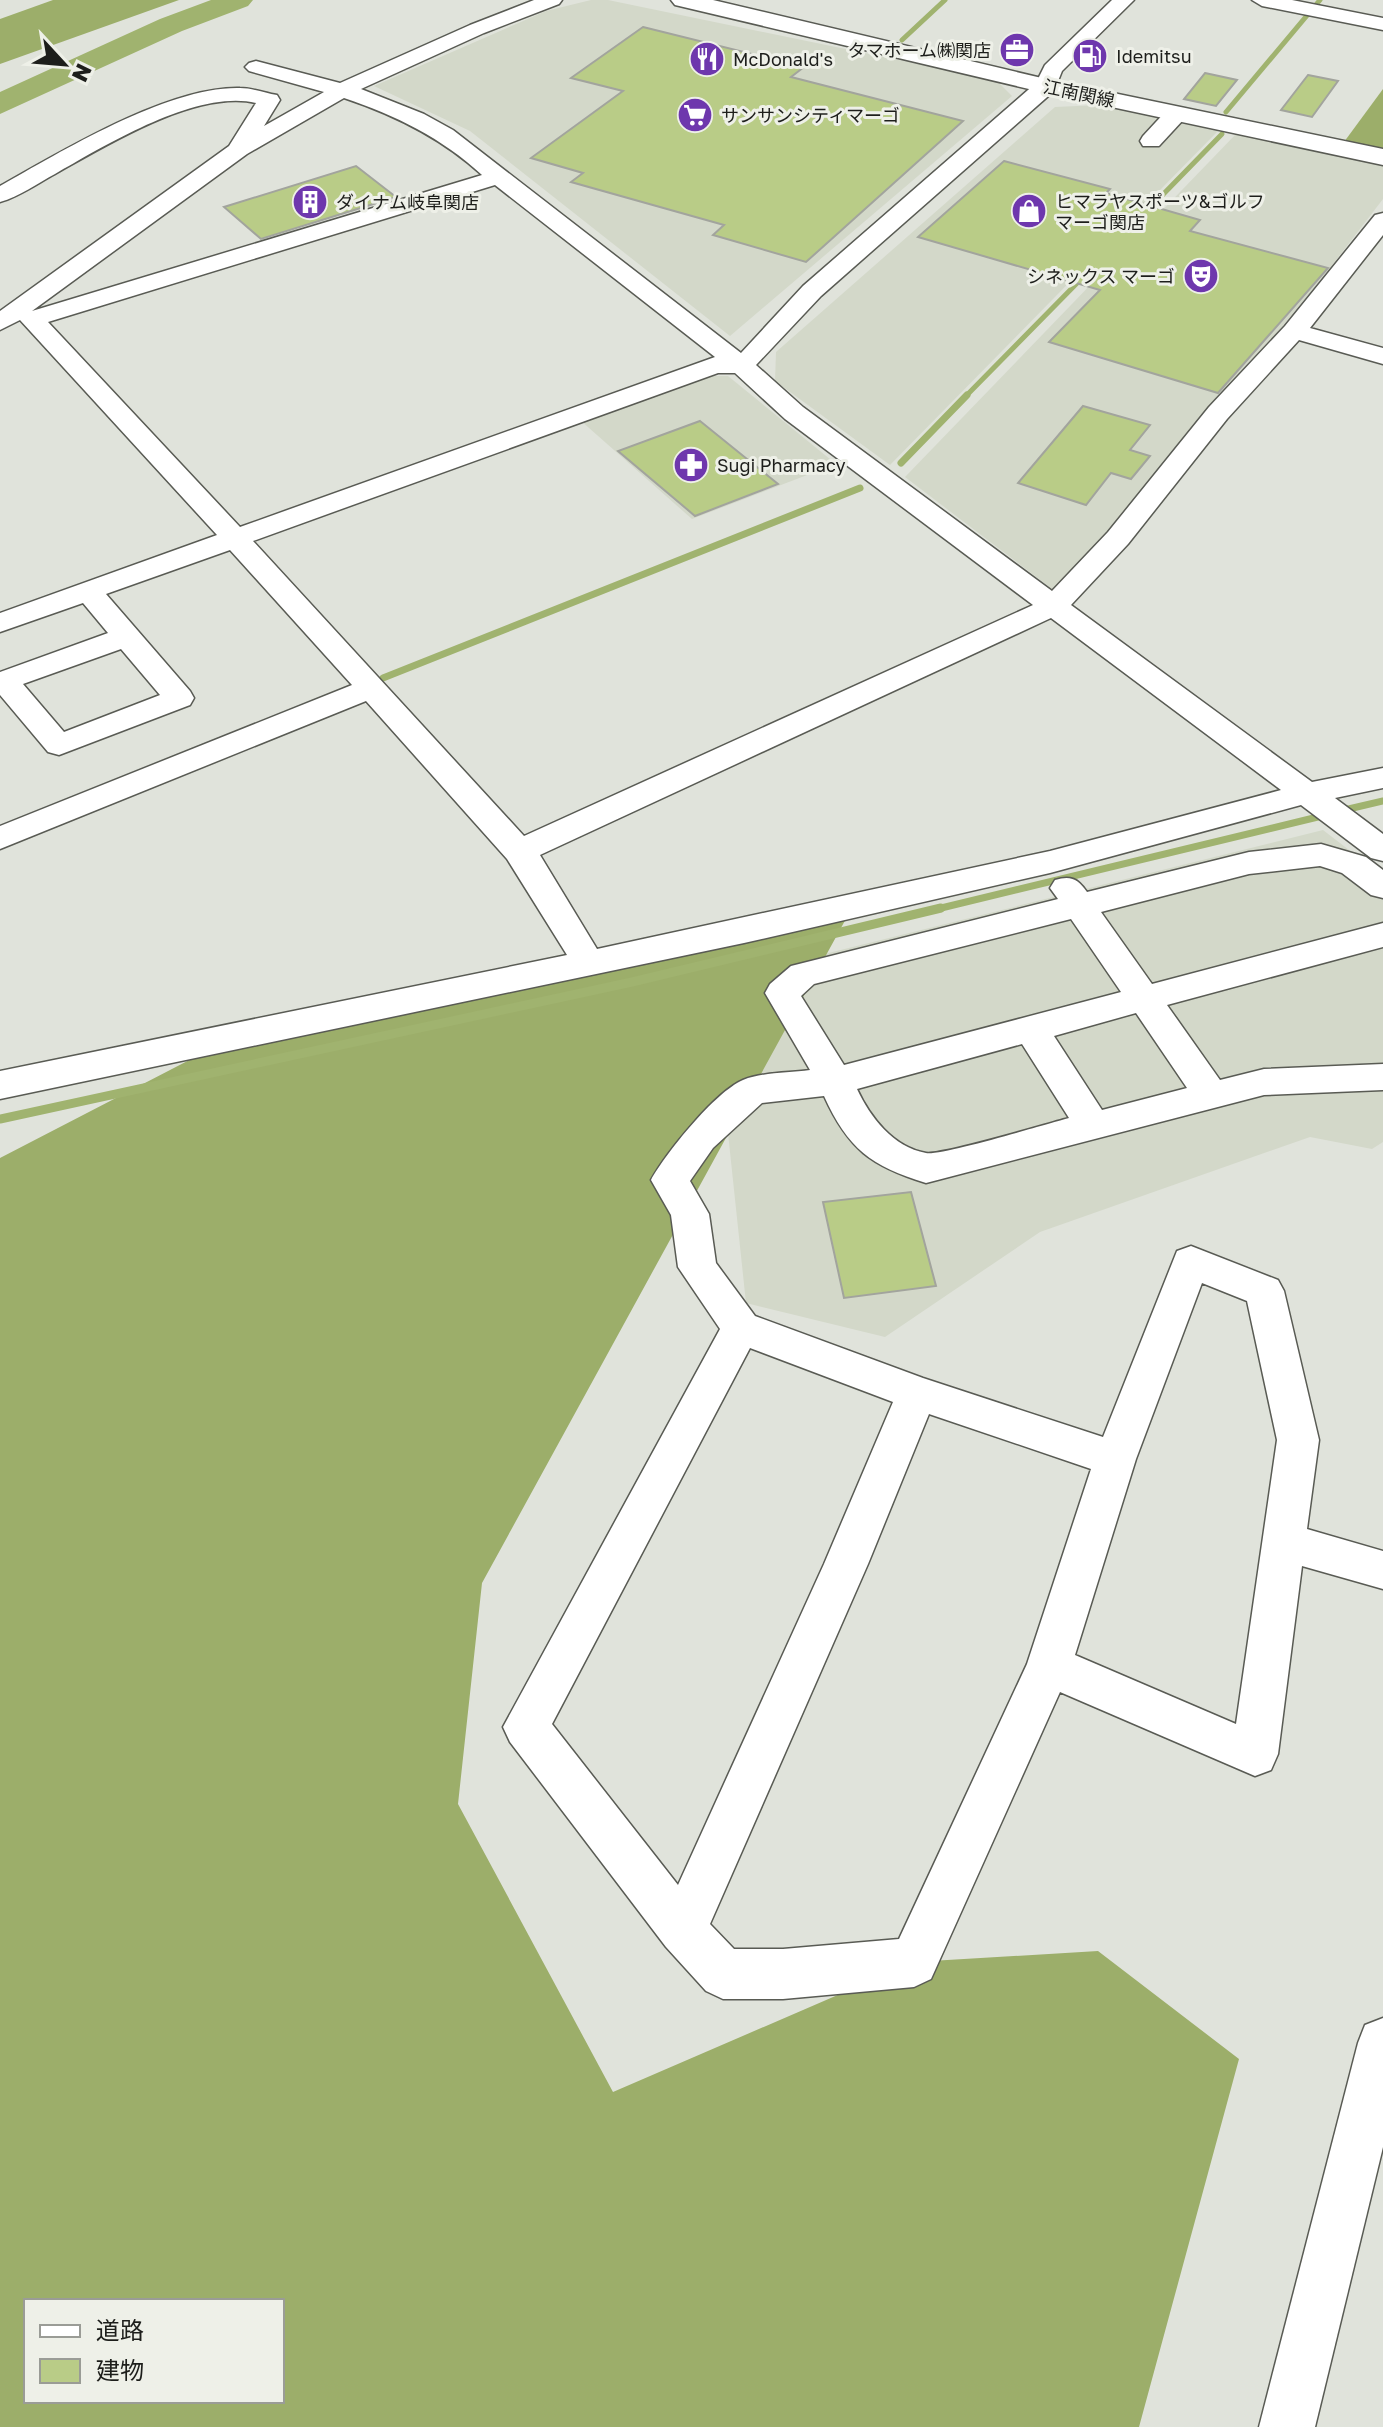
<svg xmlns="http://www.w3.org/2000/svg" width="1383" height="2427" font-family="'Golos Text','Noto Sans JP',sans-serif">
<rect width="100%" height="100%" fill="#e0e3db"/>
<g fill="#d3d8c9">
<polygon points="591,0 608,0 996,80 1012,96 730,336 470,131 374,86 546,11"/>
<polygon points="1100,105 1218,131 890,465 775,381 776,352 1055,107"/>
<polygon points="1236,134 1383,165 1383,199 1330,268 1120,525 1067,586 1052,589 905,477"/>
<polygon points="707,376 728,376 836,464 692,519 580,420"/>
<polygon points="1323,830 1383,876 1383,1142 1372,1149 1310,1137 1040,1232 885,1337 746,1303 712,982"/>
</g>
<g fill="#9cae6a" fill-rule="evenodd">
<polygon points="53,0 179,0 0,64 0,19"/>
<polygon points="1383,89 1383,151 1344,142"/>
<path d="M853 906 482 1583 458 1804 613 2092 914 1962 1098 1951 1239 2059 1139 2427H0V1158L228 1040ZM26 2301H282V2401H26Z"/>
</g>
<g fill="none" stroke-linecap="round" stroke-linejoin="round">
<g stroke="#a0b36f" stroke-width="5">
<polyline points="902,40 945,0"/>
<polyline points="1226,112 1320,0"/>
<polyline points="1143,215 1222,134"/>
<polyline points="965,397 1083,277"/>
</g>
<g stroke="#a0b36f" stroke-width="7">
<polyline points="901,463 967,395"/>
<polyline points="383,678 860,488"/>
<polyline points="1340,811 1383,801"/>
<polyline points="933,910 1326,815"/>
</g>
<polyline stroke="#a0b36f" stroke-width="9" points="0,1119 632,982 941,908"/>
<polygon fill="#a0b36f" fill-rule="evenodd" points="211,0 253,0 248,6 182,31 0,114 0,92 160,19"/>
</g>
<g fill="#b9cc87" stroke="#a2a49d" stroke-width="2">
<polygon points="643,27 804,67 791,77 963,121 806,262 713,235 724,225 571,182 583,173 531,158 623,91 571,78"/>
<polygon points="1205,73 1237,80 1216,106 1184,99"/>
<polygon points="1308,75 1338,81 1312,117 1281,110"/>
<polygon points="1004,161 1110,189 1106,193 1200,220 1190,231 1328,268 1218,393 1049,342 1100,290 918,237"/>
<polygon points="356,166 396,197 261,239 224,207"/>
<polygon points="1083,406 1150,425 1130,450 1150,456 1131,479 1111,473 1086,505 1018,483"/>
<polygon points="700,421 778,484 695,516 618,451"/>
<polygon points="911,1192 936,1286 844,1298 823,1202"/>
</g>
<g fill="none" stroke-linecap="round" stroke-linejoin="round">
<defs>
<g id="minor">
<path d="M534 0H562L559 4 484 33 361 89 424 114 453 130 741 353 803 286 1036 83 1045 65 1112 0H1134L1062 71 1054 91 821 296 756 365 803 407 1052 591 1108 532 1209 407 1285 326 1375 215 1383 213V235L1310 328 1383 348V364L1299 340 1227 419 1128 544 1071 605 1312 782 1383 768V788L1335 798 1383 834V861L1371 858 1301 805 1050 873 744 943 0 1099V1071L567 955 507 859 366 701 0 849V826L352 685 230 550 106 594 190 691 194 698 190 705 59 755 48 752 0 695V672L108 633 83 603 0 632V613L217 535 20 320 0 330V311L229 146 256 103C197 89 106 145 55 174 38 183 19 197 0 202V186C62 151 169 86 240 88 252 88 265 93 277 95L280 100 264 126 324 92 249 71 245 67 249 63 256 61 340 83 470 25ZM344 98C395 115 442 138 482 175L32 311 247 154ZM495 185 715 357 240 527 48 322ZM718 373H735L785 419 1033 605 524 836 253 541ZM1051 618 1281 790 1050 851 597 949 540 855ZM121 649 160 695 64 732 23 684Z"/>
<polygon points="1252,0 1292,0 1383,18 1383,30 1262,6"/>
<polygon points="1176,107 1184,109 1187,114 1184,119 1159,146 1143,146 1140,141 1143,136 1168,109"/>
<path d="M1321 844 1366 857 1383 870V898L1371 895 1342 873 1320 866 1249 874 1101 912 1152 984 1383 923V947L1167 1005 1220 1080 1264 1069 1383 1064V1090L1264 1095 926 1183C871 1166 848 1149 824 1096L762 1103 713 1148 690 1181 709 1214 716 1263 755 1316 923 1378 1103 1437 1177 1251 1191 1246 1278 1280 1284 1291 1319 1440 1307 1529 1383 1551V1589L1302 1566 1278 1754 1271 1770 1255 1776 1060 1692 931 1979 914 1987 783 1999H723L706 1991 666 1947 510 1742 503 1727 720 1329 678 1267 671 1215 651 1180C666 1153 715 1092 743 1080 763 1072 789 1073 810 1070L765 993 770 984 791 966 1058 899 1050 888 1055 880C1071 875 1078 879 1087 892L1249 852ZM1071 919 1121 992 844 1065 801 996 814 984ZM1136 1013 1187 1088 1102 1110 1054 1036ZM1022 1044 1069 1118C1046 1124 941 1156 926 1153 893 1147 870 1117 857 1089ZM1202 1283 1247 1301 1277 1440 1236 1724 1075 1655 1136 1459ZM750 1348 893 1402 824 1564 678 1885 552 1724ZM929 1414 1091 1469 1027 1664 899 1939 783 1949H734L710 1924 868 1564Z"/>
<polygon points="1383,2018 1383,2147 1315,2427 1259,2427 1358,2043 1365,2025"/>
</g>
<polygon id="major" points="671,0 713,0 1046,79 1383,149 1383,165 1046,93 675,5"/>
</defs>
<use href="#minor" stroke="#595b54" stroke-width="3"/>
<use href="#major" stroke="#595b54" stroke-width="3"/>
<use href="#minor" fill="#fff" fill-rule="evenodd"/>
<use href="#major" fill="#fff" fill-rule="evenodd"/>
</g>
<defs>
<symbol id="office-disc" viewBox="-11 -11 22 22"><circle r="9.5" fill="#6e37ad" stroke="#eef0e8"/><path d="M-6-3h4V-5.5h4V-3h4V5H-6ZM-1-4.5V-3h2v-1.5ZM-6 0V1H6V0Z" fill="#fff"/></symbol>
<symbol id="fuel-disc" viewBox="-11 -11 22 22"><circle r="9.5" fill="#6e37ad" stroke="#eef0e8"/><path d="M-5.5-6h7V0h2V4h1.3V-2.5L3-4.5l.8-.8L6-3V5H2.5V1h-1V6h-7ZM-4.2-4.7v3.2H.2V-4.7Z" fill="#fff"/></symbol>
<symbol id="restaurant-disc" viewBox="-11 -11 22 22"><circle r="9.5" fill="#6e37ad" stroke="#eef0e8"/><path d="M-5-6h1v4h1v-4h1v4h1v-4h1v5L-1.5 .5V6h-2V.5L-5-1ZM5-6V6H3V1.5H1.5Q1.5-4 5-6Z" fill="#fff"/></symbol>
<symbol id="supermarket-disc" viewBox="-11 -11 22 22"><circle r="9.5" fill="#6e37ad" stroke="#eef0e8"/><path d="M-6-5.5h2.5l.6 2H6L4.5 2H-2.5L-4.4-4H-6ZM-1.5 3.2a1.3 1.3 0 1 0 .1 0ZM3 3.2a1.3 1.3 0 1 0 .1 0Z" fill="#fff"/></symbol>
<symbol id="building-disc" viewBox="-11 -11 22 22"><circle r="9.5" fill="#6e37ad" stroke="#eef0e8"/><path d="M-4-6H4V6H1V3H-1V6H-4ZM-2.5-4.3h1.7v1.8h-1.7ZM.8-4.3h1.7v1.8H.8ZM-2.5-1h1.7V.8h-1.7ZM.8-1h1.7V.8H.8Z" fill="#fff"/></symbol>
<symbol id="shop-disc" viewBox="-11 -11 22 22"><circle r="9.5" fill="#6e37ad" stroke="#eef0e8"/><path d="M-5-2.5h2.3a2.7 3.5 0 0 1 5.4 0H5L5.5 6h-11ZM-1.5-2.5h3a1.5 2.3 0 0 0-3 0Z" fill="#fff"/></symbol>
<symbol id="theatre-disc" viewBox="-11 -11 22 22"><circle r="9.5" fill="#6e37ad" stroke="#eef0e8"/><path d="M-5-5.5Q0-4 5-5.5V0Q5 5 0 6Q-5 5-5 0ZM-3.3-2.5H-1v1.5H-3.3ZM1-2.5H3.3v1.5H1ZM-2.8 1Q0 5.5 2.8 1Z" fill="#fff"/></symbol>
<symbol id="pharmacy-disc" viewBox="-11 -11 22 22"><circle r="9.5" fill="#6e37ad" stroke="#eef0e8"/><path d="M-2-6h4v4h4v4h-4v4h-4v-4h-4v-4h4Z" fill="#fff"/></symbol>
</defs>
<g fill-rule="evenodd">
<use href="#office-disc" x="997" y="30" width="40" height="40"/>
<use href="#fuel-disc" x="1070" y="36" width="40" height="40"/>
<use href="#restaurant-disc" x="687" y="39" width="40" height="40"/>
<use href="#supermarket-disc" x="675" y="95" width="40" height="40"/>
<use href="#building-disc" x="290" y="182" width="40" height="40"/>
<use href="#shop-disc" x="1009" y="191" width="40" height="40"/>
<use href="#theatre-disc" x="1181" y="256" width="40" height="40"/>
<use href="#pharmacy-disc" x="671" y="445" width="40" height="40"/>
</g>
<g text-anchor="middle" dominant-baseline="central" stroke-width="6" stroke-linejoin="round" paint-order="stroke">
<g font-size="18" fill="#1d1e1b" stroke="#eef0e8" text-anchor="start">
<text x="991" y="50" text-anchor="end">タマホーム㈱関店</text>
<text x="1116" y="56">Idemitsu</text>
<text x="733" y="59">McDonald's</text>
<text x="721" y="115">サンサンシティマーゴ</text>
<text x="1055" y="201">ヒマラヤスポーツ&amp;ゴルフ<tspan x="1055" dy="21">マーゴ関店</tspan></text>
<text x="336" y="202">ダイナム岐阜関店</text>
<text x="1175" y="276" text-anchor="end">シネックス マーゴ</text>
<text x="717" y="465">Sugi Pharmacy</text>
</g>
<g font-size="18" fill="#1d1e1b" stroke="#eef0e8">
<text transform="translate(1079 93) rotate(12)">江南関線</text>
</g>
</g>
<rect x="24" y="2299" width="260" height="104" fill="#eef0e8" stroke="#9a9c96" stroke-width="2"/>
<rect x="40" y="2325" width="40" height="12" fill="#ffffff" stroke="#9a9c96" stroke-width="2"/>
<text x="96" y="2339" font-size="24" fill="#1d1e1b">道路</text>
<rect x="40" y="2359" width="40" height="24" fill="#b9cc87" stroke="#9a9c96" stroke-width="2"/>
<text x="96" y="2379" font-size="24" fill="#1d1e1b">建物</text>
<g transform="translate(64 64) rotate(116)" stroke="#eef0e8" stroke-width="6" paint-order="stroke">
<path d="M0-6L14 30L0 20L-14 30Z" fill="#1d1e1b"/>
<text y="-12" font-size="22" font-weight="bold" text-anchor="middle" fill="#1d1e1b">N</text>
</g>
</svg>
